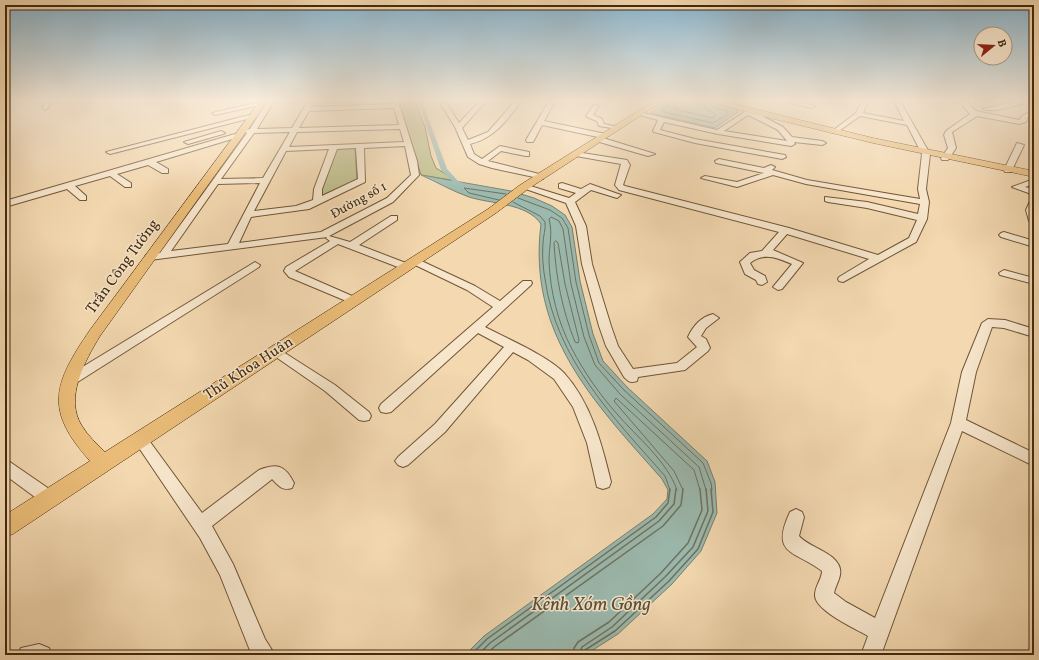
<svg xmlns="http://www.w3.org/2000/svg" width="1039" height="660" font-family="Vollkorn,serif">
<rect width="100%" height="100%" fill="#f3d8b0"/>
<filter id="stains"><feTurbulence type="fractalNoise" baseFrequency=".005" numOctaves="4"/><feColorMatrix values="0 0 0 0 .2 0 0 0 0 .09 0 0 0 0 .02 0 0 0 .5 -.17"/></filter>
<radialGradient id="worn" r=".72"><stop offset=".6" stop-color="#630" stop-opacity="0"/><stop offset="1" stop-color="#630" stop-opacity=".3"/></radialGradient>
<g fill="#bdbe8a" stroke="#80744c">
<polygon points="398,101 415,101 425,127 431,156 436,168 457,181 421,175"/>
<polygon points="355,148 357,180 316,198 333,149"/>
</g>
<g fill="#9bb9ae" stroke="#787f6e">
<polygon points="668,101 706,101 737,109 738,112 715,128 650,113"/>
<path d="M421 175 511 191 534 198 552 206 565 215 572 227 580 281 593 334 603 361 627 387 707 461 715 482 717 513 701 551 672 584 618 634 585 655H465L484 636 653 514 667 499 668 490 662 479C594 402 527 334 541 224 527 203 491 204 469 197 452 191 437 182 421 175Z"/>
</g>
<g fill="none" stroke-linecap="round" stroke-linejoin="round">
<g stroke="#6f715e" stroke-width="1">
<polyline points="669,101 669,105 663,109 664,112 713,123 728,114 727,111 711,106 709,102"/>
<polyline points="675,101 674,109 713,118 716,114 706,109 704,101"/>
<polyline points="518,198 550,210 562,218 568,228 576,282 589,335 599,363 624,390 703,463 711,483 712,490"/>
<polyline points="499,200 469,193 464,188 506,194"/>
<path d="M513 202 540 216 545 222C546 229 543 236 543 243 542 255 543 268 545 279 556 359 614 418 665 476L670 490"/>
<path d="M556 241 558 243 565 284 579 340 578 343 575 342C562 309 556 278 554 243Z"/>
<path d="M677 490C667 461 637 437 617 414 600 395 584 372 572 349 558 323 550 291 549 261 549 247 553 233 549 219L551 217 559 221 563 229 571 284 584 337 595 365 620 394 699 467 706 490"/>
<polyline points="683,490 674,471 614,401 616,398 694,470 700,490"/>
</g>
<g stroke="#6f715e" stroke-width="1.5">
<polyline points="471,655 487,639 656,517 668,503 670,489"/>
<polyline points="478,655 490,643 659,521 674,504 676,489"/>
<polyline points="486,655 494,647 663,526 681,505 683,489"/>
<polyline points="573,655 574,648 578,642 609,622 661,573 688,543 702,510 700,489"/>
<polyline points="579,655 582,647 612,627 665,577 693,547 708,511 706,489"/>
<polyline points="584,655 585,650 615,631 669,581 698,549 713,512 711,489"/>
</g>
<polygon fill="#9bb9ae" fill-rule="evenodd" points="418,101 422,101 447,169 458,181 468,185 468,187 464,187 454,183 441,170"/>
<defs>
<g id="minor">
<polygon points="46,101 52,101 47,109 45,110 42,108"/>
<polygon points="263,101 266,103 265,104 215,115 212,113"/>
<path d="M268 101H274L257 129 292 128 308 101H314L311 107 393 104 392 101H398L417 161 419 175 393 202 329 236 350 242 391 216H397V220L359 245 411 265 412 267 407 270 403 269 338 244 295 271 359 299 361 301 359 303H351L289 277 284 271 286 267 330 241 326 238 327 237 150 260 145 257 146 255 160 253 247 133 244 131 245 130 250 129ZM394 108 399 125 299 128 309 111ZM400 129 404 142 289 147 297 132ZM290 132 263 178 221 179 254 133ZM405 146 411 175 387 198 321 232 239 243 251 217 309 209 365 182 364 148ZM356 148 358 179 322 196V189L337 149ZM329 149 314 189 313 200 296 206 254 211 286 151ZM260 183 228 244 171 251 218 184Z"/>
<path d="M439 101H445L459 123 480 101H486L462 128 468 140 488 132 515 101H521C507 121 494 138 470 144L474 154 482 159 500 146 529 152V156H526L501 151 488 161 543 175V179L492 168 479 164 468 157 455 127Z"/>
<polygon points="549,101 555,101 544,121 606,134 607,136 603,138 655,154 648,156 596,141 595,139 598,137 542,125 533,142 527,142 526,140"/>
<polygon points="781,101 794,101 815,106 812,108"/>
<polygon points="828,101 836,101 831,103"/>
<path d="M862 101H868L863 113 904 121 894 101H900L930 154 926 189 929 202 927 219 916 242 843 282 839 281 838 279 839 277 869 259 787 234 773 250 803 263 782 289 778 290 773 287 792 264C777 258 764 252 750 263L754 270 765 276 767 282 762 285 758 284 756 280 745 274 740 262 750 253 762 251 779 232 619 190 615 185 621 164 576 156 572 154 576 152 627 160 630 165 623 185 625 186 789 228 878 255 909 238 917 220 867 208 828 202 825 201V197L867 202 918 214 920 204 806 184 773 175 737 187 701 178 705 176 737 182 764 173 716 163 715 161 719 159 764 168 771 165 775 167 772 170 807 180 920 199 918 189 922 154 907 125 860 116 836 133 831 132 856 113Z"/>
<polygon points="959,101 966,101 976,111 1019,120 1023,115 1034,111 1034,115 1028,117 1026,122 1019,124 977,116 952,132 956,148 948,160 942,160 941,158 948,148 944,135 946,131 970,114"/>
<path d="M1018 101H1028C1021 106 989 113 983 109Z"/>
<polygon points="594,105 599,106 593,115 602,119 604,124 618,127 618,129 599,126 597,121 587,117 586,116"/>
<path d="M749 109 783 127 792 137 822 141 826 143 822 145 794 142 795 144 791 146 718 134 664 122 660 130 695 139 785 155 786 157 782 159 695 143 654 132 653 131 658 120 636 114 639 112 717 130ZM748 115 778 130 787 141 724 131Z"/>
<polygon points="253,114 256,116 255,117 110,154 106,152"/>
<polygon points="221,131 225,133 223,134 188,144 184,142"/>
<polygon points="235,134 242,136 156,162 168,169 168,173 162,173 148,165 117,174 131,183 131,187 125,187 110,176 75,186 86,196 86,200 80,200 67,189 5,207 5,201"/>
<polygon points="1017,143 1024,145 1011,172 1005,172 1004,170"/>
<polygon points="1034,179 1034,184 1025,187 1034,189 1034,195 1012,187"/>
<path d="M562 183 581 189 590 184 621 195 617 198 591 190 575 202 586 226 592 264 611 326 618 346 633 369 677 363 697 347 688 337C693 326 701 317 713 314L719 318 706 328 701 336 706 339 710 348 708 351 685 370 638 377 637 381C630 383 629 382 624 377L606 346 599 326 582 264 576 226 566 203 520 187 524 184 569 198 576 193 559 188V184Z"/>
<polygon points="1034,198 1034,224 1029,221 1026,210 1031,199"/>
<polygon points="1004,232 1034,241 1034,247 1001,237 999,235 1001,233"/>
<path d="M415 258 475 286 500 301 523 281H531L532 283 531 285 485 327C506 338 548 356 564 373 591 403 602 444 611 482L609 487 603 489 597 487 587 443 573 407 554 379 528 360 513 352 445 432 408 465 403 467 398 465 395 461 398 457 435 424 504 347 478 333 391 412 386 413 381 412 379 408 381 404 493 307 467 290 411 263 410 261 411 259Z"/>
<polygon points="255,262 260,265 259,267 76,383 66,383 64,380 66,377"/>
<polygon points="1004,270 1034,278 1034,284 1000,275 999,273"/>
<path d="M988 319 1005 320 1034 329V337L1004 328 992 327 976 372 966 420 1034 453V466L962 431 881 655H861L868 636C856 629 814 610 815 595 815 586 822 579 822 571 794 550 770 555 790 512L796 509 802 512 804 517 799 536C810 549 844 554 840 575 839 581 835 587 834 593L846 602 875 618 951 423 962 372 982 323Z"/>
<polygon points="277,348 335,385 369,412 371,416 369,420 364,421 359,420 325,391 273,355 271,352 273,349"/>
<path d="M140 433 145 435 202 513 259 470C277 463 285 465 294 483L292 488C282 491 279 486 272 479L271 480 212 526 233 564 265 639 275 655H252L251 653 220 575 200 538 133 439 135 435Z"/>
<polygon points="5,461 10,462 55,493 57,498 55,503 49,505 43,503 5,475"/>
<polygon points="39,644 49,648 52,655 18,655 21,648"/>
</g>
<g id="major">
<path d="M260 101H268L100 336C85 361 64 398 82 426 88 436 97 444 105 452L488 209 520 185 654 101H663L528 189 496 213 13 534 5 537V515L90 461C44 410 53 384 90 330Z"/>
<polygon points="709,101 722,101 873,138 1034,171 1034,177 873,143 750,113"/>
</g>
</defs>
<use href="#minor" stroke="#6f5536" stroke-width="2"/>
<use href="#major" stroke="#43290e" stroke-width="1"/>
<use href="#minor" fill="#f7e6cc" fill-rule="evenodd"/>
<use href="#major" fill="#eabc78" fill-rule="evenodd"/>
</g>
<linearGradient id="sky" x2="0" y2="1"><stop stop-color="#89b6d1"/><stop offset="0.52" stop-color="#faeddb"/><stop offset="1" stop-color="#faeddb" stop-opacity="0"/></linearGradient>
<rect width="1039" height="193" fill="url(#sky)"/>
<g text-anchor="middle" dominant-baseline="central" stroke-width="3" stroke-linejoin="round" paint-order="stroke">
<g font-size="13" fill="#43290e" stroke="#f7e6cc">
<text transform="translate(359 201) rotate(-29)">Đường số 1</text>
</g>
<g font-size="15" fill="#43290e" stroke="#f7e6cc">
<text transform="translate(123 267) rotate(-54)">Trần Công Tường</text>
<text transform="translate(249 369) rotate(-33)">Thủ Khoa Huân</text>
</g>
<g font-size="19" font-style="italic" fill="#594d36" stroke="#f7e6cc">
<text x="591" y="605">Kênh Xóm Gồng</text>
</g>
</g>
<rect width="1039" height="660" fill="none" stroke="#f3d8b0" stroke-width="20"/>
<rect x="6" y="6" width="1027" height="648" fill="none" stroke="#43290e" stroke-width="2"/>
<rect x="10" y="10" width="1019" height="640" fill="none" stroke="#43290e"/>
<g transform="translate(993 46) rotate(72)"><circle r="19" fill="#f7e6cc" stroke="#af9a80"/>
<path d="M0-3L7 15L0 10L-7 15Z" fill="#8f2418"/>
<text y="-6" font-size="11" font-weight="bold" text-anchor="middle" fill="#43290e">B</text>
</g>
<rect width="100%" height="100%" filter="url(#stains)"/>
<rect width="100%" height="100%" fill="url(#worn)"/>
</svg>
